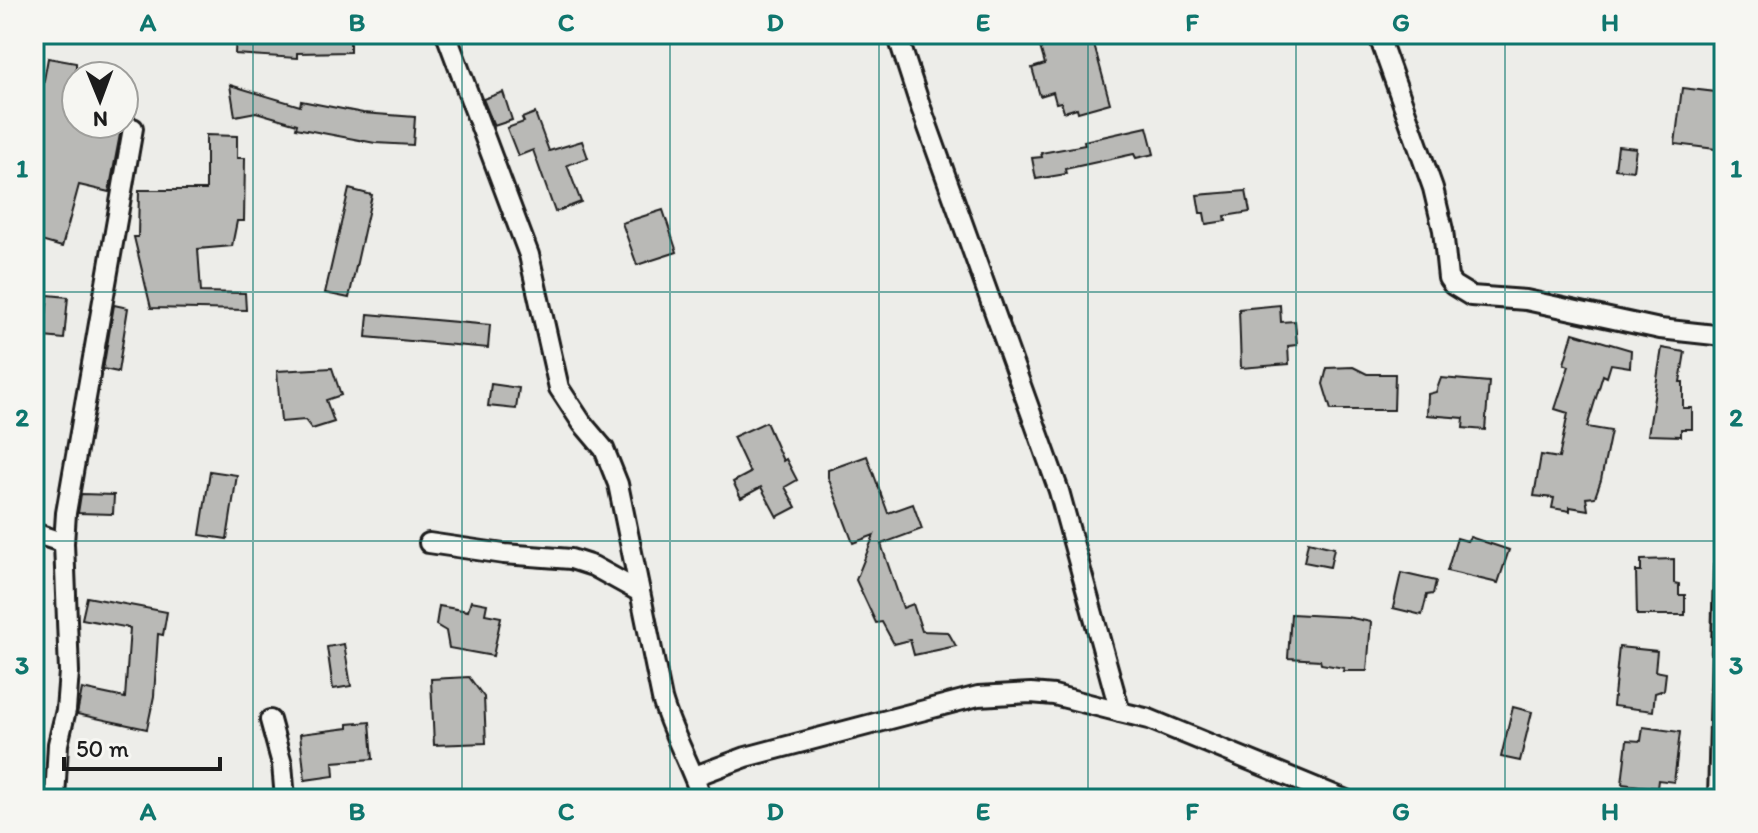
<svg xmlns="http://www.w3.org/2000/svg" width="1758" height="833" font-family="Itim,sans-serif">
<rect width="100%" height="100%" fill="#edede9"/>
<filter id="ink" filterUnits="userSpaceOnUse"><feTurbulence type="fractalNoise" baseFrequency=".0125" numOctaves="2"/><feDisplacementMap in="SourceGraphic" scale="16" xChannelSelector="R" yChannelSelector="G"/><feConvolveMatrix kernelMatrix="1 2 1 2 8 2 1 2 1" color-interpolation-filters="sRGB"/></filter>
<g filter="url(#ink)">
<g fill="#b9b9b6" stroke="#1c1c1c" stroke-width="2">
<polygon points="236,34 350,34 350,52 297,53 297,58 235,54"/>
<polygon points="1091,34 1110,103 1078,112 1077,108 1064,112 1061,102 1056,103 1053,92 1040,96 1032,68 1045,64 1038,40 1055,35 1058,43"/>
<polygon points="48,58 76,63 76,124 122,124 109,192 79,185 62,247 34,239 34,135"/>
<polygon points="230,85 300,106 301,101 363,113 415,117 413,145 375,143 296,128 297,124 256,112 235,116"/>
<polygon points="1682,88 1724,93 1724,150 1675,144"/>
<polygon points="503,92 512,120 494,126 483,99"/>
<polygon points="535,113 549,151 582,141 588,158 567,165 581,202 555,212 533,150 518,156 507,128 524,122 522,118"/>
<polygon points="1147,127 1154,154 1136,158 1134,154 1065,169 1066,174 1036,179 1032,158 1042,157 1041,153 1085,145 1084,141"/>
<polygon points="206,135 237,136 237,158 245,158 244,221 237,221 232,246 198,249 201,292 245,293 246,310 151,308 134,237 138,237 139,190 206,190"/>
<polygon points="1618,146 1636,148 1633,171 1615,169"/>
<polygon points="349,189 372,195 349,298 325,293"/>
<polygon points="1246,191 1250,212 1225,216 1226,221 1206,224 1204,213 1200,213 1197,195"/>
<polygon points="663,210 677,252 637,265 622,223"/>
<polygon points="48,295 68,297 64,339 44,337"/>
<polygon points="114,305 128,308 118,372 103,369"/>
<polygon points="1280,305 1281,322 1295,321 1297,345 1288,346 1289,364 1241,368 1239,309"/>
<polygon points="368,314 490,325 488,348 366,337"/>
<polygon points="1573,333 1631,350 1630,367 1611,364 1607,377 1603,375 1587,427 1611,431 1601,480 1595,497 1586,498 1588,510 1570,507 1570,511 1552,508 1554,498 1534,496 1541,455 1559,458 1568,413 1555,409 1569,366 1564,364"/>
<polygon points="1662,348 1685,352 1680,382 1683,382 1683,408 1692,408 1692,429 1681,429 1681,436 1648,435"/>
<polygon points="1353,367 1367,374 1395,374 1394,410 1331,410 1323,384 1327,368"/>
<polygon points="332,368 341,395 326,400 334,422 312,429 305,420 281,422 277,371"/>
<polygon points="1441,378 1489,382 1485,430 1463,428 1464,418 1427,415 1428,394 1436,392"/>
<polygon points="491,384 519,388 516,409 488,406"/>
<polygon points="766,422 783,461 786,459 797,480 785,487 796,507 777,517 761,487 741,498 733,482 750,473 733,437"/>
<polygon points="867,456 888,513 913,504 922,529 881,544 903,608 913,604 922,631 948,632 956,646 914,655 910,640 894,644 882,622 876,623 856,580 874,535 853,543 828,477 828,470"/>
<polygon points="210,471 237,475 227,539 200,535"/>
<polygon points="81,494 114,495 113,514 78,513"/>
<polygon points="1470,537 1509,550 1498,583 1447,571 1457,538 1467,541"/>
<polygon points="1308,542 1334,548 1330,567 1304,562"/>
<polygon points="1674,559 1674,583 1679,584 1679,595 1685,595 1685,615 1637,615 1636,571 1641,571 1641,560"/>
<polygon points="1401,573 1436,581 1433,594 1427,595 1422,615 1393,608"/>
<polygon points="87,597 167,612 163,635 158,634 154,696 147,729 77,714 82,689 125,698 130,628 82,619"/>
<polygon points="471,601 487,604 485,614 501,617 493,656 449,648 446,631 436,625 439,606 468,611"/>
<polygon points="1291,614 1347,617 1371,622 1367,671 1343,671 1344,668 1321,664 1320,660 1288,658"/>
<polygon points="344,644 351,686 333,689 327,647"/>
<polygon points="1619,647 1657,651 1655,671 1666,673 1664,690 1655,693 1653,711 1613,706"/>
<polygon points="469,677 484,697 486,743 434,745 431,679"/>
<polygon points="1513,707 1532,712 1520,761 1501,757"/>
<polygon points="370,722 373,759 333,762 334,776 305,780 300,734 348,728 348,724"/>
<polygon points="1643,727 1680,732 1674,782 1658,780 1657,788 1622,784 1627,740 1641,741"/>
</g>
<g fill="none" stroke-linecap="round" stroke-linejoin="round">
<defs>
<g id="street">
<path d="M446 34 529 255 559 388 582 423 604 449 618 484 662 699C672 734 691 765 702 799"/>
<polyline points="897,34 920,105 1059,491 1120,712 1149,719 1344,799"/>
<polyline points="1378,34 1433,188 1443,230 1448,278 1453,285 1471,296 1526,300 1660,329 1724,336"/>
<polyline points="34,533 64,543"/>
<polyline points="429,543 504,554 571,559 593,566 640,592"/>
<polyline points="270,720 282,764 285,799"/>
<polyline points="695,776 746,757 978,696 1031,693 1054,695 1120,712"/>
<polyline points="34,799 35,799"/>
<polyline points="55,799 58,744 66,710 69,672 64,543 66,513 133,128"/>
<polyline points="1718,799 1724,569"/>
</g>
</defs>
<use href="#street" stroke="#1c1c1c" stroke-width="24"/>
<use href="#street" stroke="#f6f6f2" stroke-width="18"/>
</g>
</g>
<path fill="none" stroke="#0f766e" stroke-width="2" stroke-opacity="0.55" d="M253 34V799M462 34V799M670 34V799M879 34V799M1088 34V799M1296 34V799M1505 34V799M34 292H1724M34 541H1724"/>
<rect width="1758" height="833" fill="none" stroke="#f6f6f2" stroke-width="88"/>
<g transform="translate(100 100) rotate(179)"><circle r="38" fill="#f6f6f2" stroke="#9f9f9c" stroke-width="2"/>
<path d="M0-6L14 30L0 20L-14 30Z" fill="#1c1c1c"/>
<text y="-12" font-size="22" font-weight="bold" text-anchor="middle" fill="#1c1c1c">N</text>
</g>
<path d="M64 757v12h156v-12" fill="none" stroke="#1c1c1c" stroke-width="4"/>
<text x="76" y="757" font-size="24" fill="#1c1c1c" stroke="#f6f6f2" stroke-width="6" paint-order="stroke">50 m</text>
<rect x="44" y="44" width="1670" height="745" fill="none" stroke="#0f766e" stroke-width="3"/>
<g font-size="26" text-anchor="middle" font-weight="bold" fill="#0f766e">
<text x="148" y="31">A</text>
<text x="357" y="31">B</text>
<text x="566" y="31">C</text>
<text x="775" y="31">D</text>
<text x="983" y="31">E</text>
<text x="1192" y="31">F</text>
<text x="1401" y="31">G</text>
<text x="1610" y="31">H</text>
<text x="22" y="177">1</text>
<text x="1736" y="177">1</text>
<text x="22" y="426">2</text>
<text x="1736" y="426">2</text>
<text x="22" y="674">3</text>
<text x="1736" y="674">3</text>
<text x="148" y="820">A</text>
<text x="357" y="820">B</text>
<text x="566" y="820">C</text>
<text x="775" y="820">D</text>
<text x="983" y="820">E</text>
<text x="1192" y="820">F</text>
<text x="1401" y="820">G</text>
<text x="1610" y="820">H</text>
</g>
</svg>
